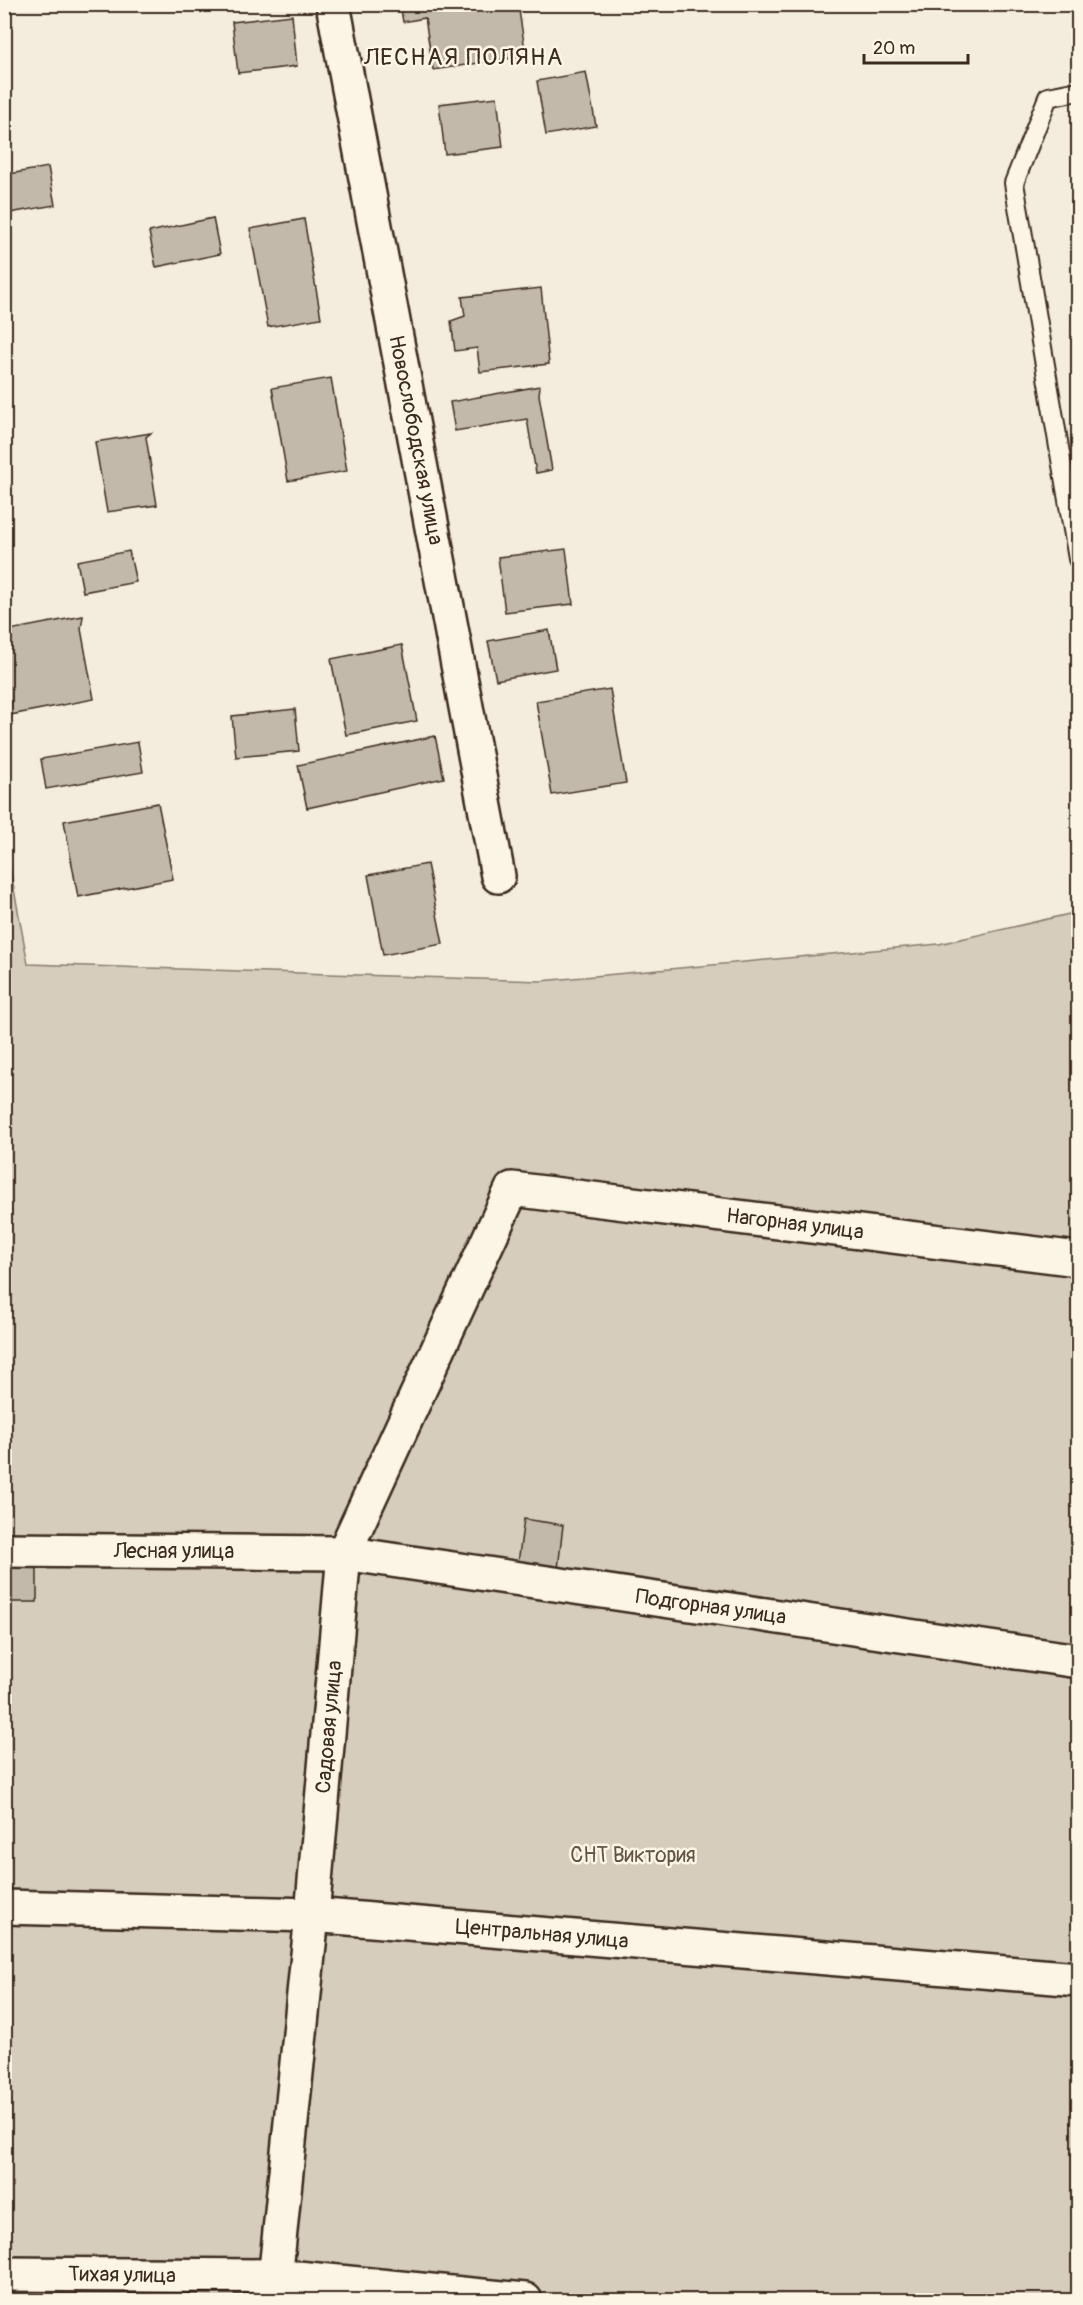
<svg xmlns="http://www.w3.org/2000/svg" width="1083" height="2305" font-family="Pangolin,sans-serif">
<rect width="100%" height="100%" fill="#f4eddd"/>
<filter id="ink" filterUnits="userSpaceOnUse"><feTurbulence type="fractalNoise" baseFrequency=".0167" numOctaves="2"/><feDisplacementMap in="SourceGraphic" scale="12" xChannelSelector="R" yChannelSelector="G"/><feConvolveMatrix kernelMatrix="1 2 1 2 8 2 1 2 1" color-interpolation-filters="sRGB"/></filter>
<g filter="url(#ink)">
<polygon fill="#d6cdbd" stroke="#887c6e" stroke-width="1.5" points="4,836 28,964 541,981 939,944 1078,912 1078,2300 5,2300"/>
<g fill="#c3b9aa" stroke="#3b2a1e" stroke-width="1.5">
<polygon points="400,4 518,4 526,56 433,70 425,18 403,22"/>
<polygon points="292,15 297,66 238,73 232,22"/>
<polygon points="586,72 596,126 546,135 537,81"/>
<polygon points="497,97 503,147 445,154 439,104"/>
<polygon points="48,167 55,205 4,214 4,175"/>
<polygon points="1078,204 1078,248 1070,206"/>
<polygon points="213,218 220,254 156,267 149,232"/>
<polygon points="304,219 321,318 268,327 250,229"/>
<polygon points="541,288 549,364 480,372 477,348 455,351 451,321 465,316 462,297"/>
<polygon points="331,378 347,471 288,481 272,388"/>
<polygon points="540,386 539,395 552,470 536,473 527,419 455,431 450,402"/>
<polygon points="151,433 146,437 157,505 107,512 95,442"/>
<polygon points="566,549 573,604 505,612 498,557"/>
<polygon points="129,551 136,582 83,592 77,561"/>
<polygon points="83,616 81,629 94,699 10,715 4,685 4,631"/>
<polygon points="549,630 556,669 496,680 488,641"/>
<polygon points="402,645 417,721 346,735 331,659"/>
<polygon points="610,689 626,783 552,795 536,701"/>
<polygon points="295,709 299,751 236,757 232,716"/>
<polygon points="435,736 444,778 307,808 298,765"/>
<polygon points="138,742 143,772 46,789 41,759"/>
<polygon points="158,803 173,879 78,897 64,821"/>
<polygon points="427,864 443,944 383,955 368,875"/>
<polygon points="524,1519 563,1525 558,1569 518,1563"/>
<rect x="4" y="1566" width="33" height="36"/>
</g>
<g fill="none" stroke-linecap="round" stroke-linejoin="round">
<defs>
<polyline id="lane" points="1078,91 1048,97 1014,183 1078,559"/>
<g id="street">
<polyline points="333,4 498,876"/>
<polyline points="4,1550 344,1553 1078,1661"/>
<polyline points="4,1907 312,1915 1078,1979"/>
<polyline points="4,2274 277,2276 525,2300"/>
<polyline points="273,2300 312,1915 344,1553 512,1189 1078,1259"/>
</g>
</defs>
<use href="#lane" stroke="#3b2a1e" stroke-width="22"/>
<use href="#street" stroke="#3b2a1e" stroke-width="38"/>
<use href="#lane" stroke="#fcf5e5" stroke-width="18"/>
<use href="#street" stroke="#fcf5e5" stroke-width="33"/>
</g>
</g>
<g text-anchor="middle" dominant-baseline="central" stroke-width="5" stroke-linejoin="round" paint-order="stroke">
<g font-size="21" fill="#3b2a1e" stroke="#fcf5e5">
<text transform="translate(416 440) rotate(79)">Новослободская улица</text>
<text transform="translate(795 1224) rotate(7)">Нагорная улица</text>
<text x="174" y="1551">Лесная улица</text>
<text transform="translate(711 1607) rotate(8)">Подгорная улица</text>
<text transform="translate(329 1727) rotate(-85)">Садовая улица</text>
<text transform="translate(542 1934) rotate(5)">Центральная улица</text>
<text transform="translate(122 2275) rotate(1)">Тихая улица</text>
</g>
<g font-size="21" fill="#625346" stroke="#fcf5e5">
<text x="633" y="1855">СНТ Виктория</text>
</g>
<g font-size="24" letter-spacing="1.5" fill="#3b2a1e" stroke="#fcf5e5">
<text x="464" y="57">ЛЕСНАЯ ПОЛЯНА</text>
</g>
</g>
<rect width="1083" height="2305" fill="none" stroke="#fcf5e5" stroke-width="24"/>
<rect x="12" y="12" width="1059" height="2281" fill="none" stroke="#3b2a1e" stroke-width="2" filter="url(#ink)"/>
<path d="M864 54v9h104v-9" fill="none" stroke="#3b2a1e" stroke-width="3"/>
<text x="873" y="54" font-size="18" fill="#3b2a1e" stroke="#fcf5e5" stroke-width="4.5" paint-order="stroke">20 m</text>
</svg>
